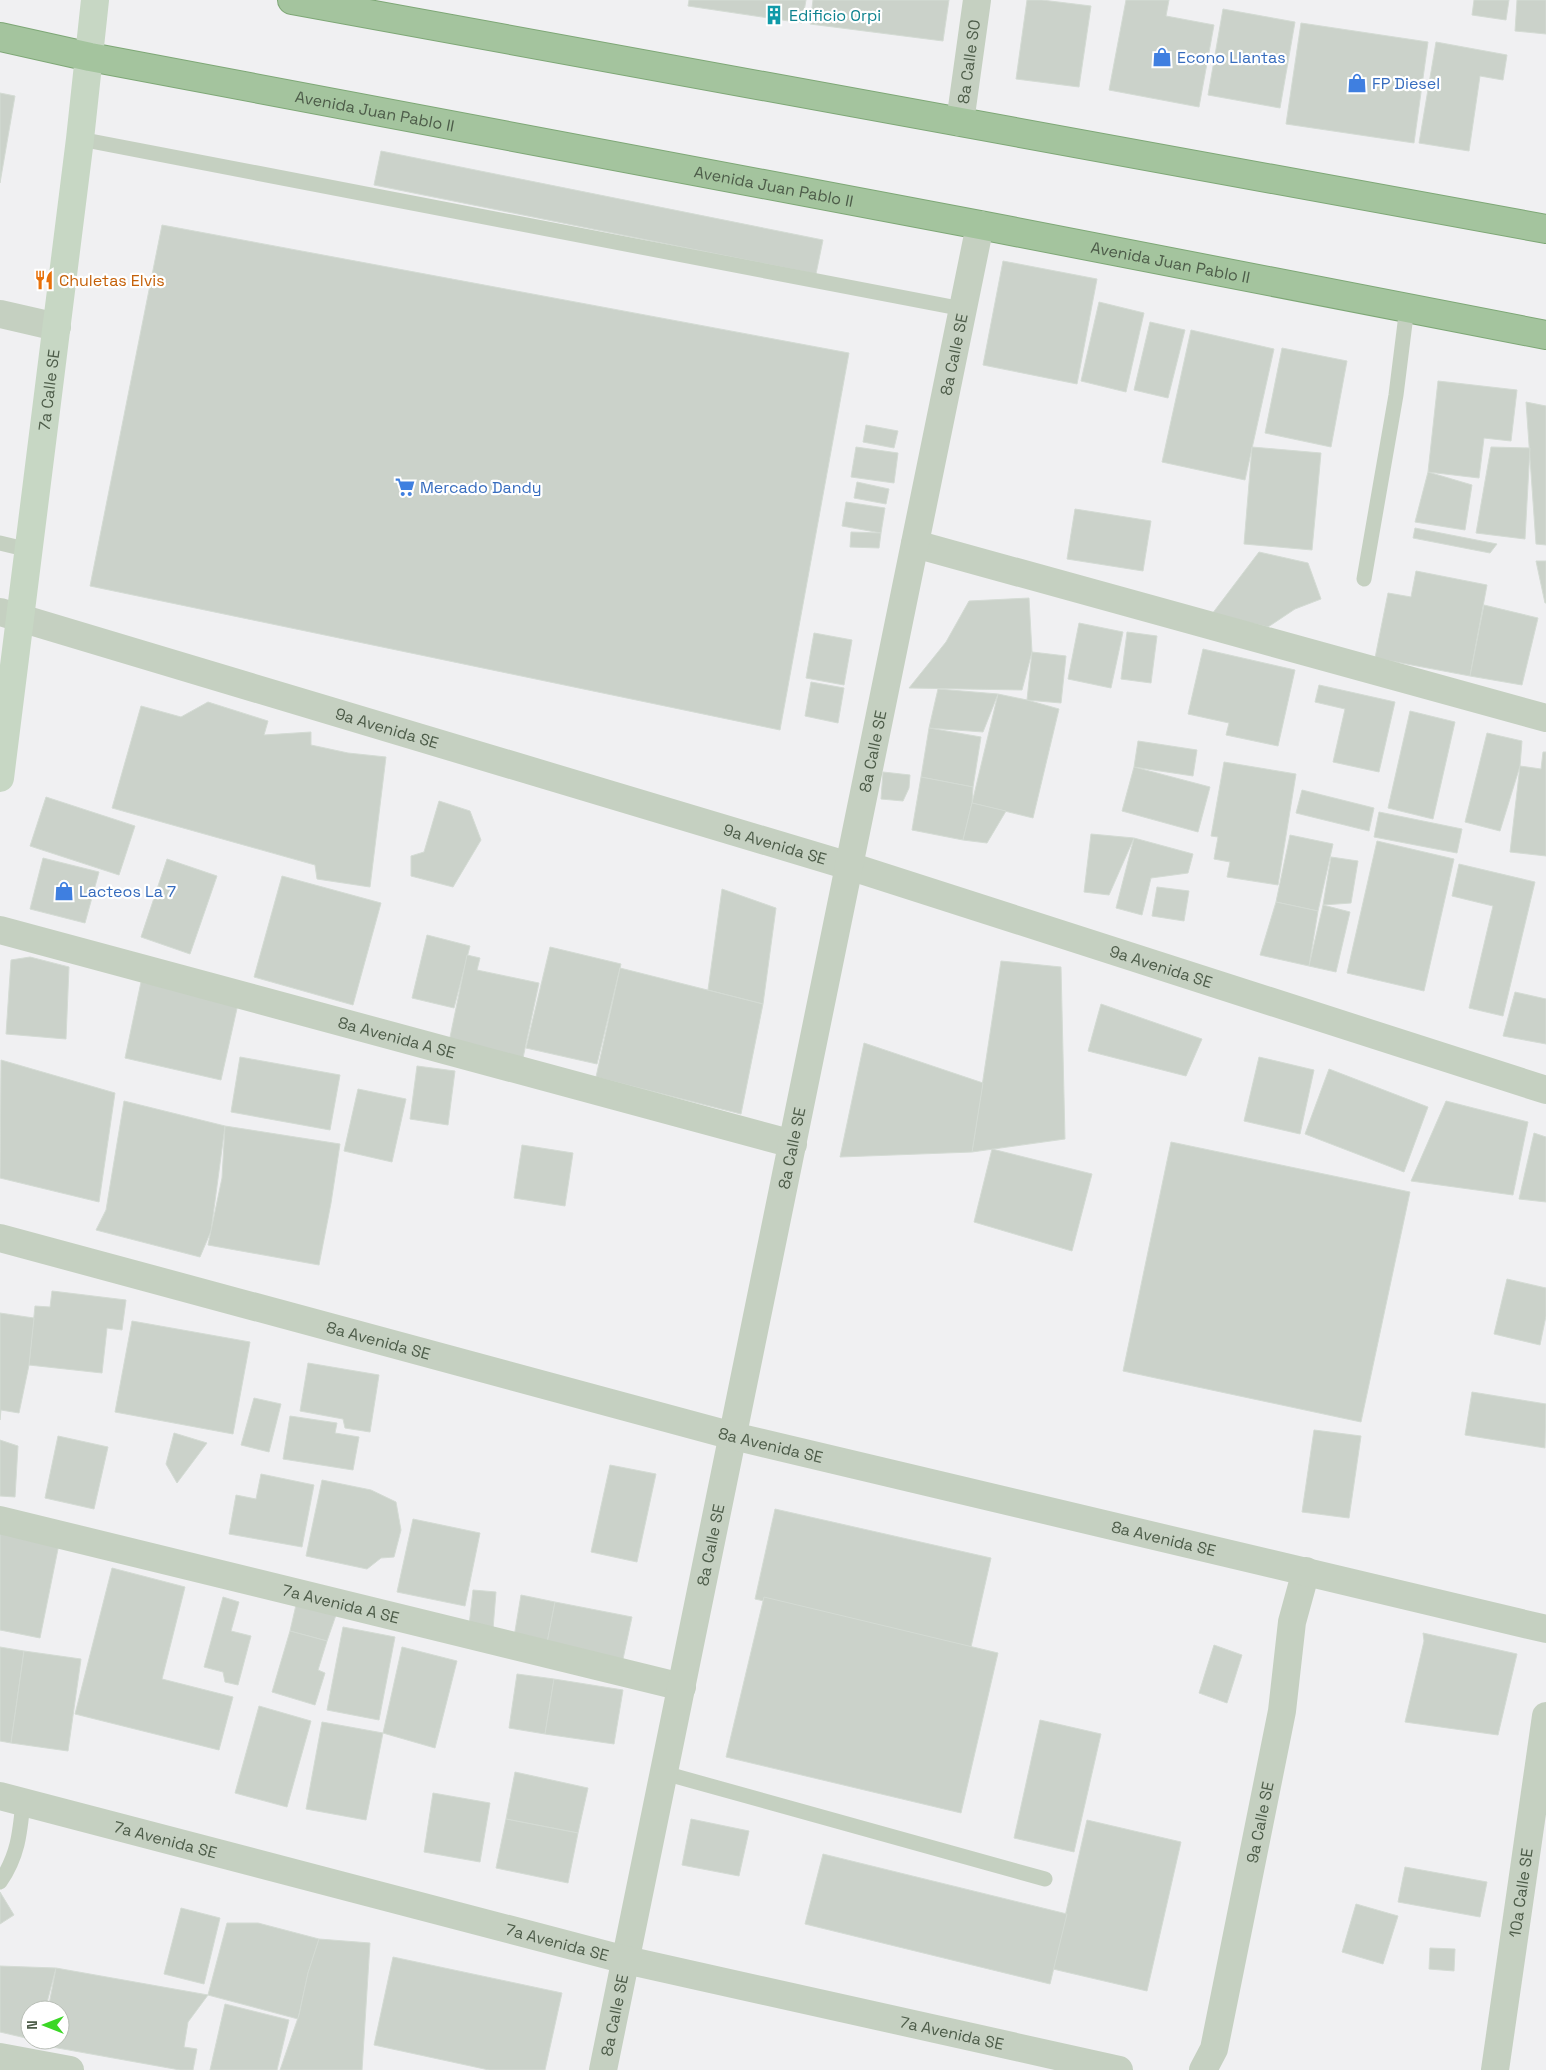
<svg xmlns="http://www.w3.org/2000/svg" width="1546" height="2070" font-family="'Space Grotesk',sans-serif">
<rect width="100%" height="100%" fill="#f0f0f2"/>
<g fill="#cbd2ca" stroke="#d4dbd4">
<polygon points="689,0 806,0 802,23 688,6"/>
<polygon points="813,0 949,0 943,41 810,24"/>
<polygon points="1027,0 1042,0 1091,6 1079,87 1016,79"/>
<polygon points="1126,0 1169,0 1166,16 1214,25 1199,107 1109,90"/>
<polygon points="1474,0 1509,0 1506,20 1472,15"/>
<polygon points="1517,0 1546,0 1546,34 1515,31"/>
<polygon points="1223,9 1295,22 1280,108 1208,95"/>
<polygon points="1301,23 1428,42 1414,143 1286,124"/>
<polygon points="1436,42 1507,55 1503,80 1480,76 1469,151 1419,143"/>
<polygon points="0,93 15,96 0,183"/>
<polygon points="381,151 823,240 816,274 374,185"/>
<polygon points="162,225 849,353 780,730 90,586"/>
<polygon points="1003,261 1097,279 1077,384 983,365"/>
<polygon points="1099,302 1144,313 1126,392 1081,381"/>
<polygon points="1150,322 1185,330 1168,398 1134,390"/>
<polygon points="1191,330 1274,349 1245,480 1162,462"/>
<polygon points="1282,348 1347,361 1331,447 1265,433"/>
<polygon points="1438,381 1517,390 1511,441 1484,438 1479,478 1428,472"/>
<polygon points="1526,402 1546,406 1546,545 1536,544"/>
<polygon points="866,425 898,431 894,448 863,442"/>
<polygon points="856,447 898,453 894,483 851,477"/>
<polygon points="1252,447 1321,453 1312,550 1244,544"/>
<polygon points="1491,447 1530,448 1525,539 1476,533"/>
<polygon points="1428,472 1472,485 1465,530 1415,522"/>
<polygon points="857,482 889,489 886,504 854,498"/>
<polygon points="846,502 885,508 881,533 842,526"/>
<polygon points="1075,509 1151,521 1143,571 1067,559"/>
<polygon points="1415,528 1497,544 1490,553 1413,538"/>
<polygon points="851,532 881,533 879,548 850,547"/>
<polygon points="1259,552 1308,563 1321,599 1295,609 1268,627 1212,614"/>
<polygon points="1536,561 1546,561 1546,603 1545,603"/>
<polygon points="1416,571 1487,585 1470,676 1375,658 1388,593 1411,597"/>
<polygon points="1029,598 1032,652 1022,690 909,688 946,642 969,601"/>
<polygon points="1484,605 1538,618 1522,685 1470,676"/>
<polygon points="1079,623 1123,632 1111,688 1068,679"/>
<polygon points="1127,632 1157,636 1151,683 1121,679"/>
<polygon points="814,633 852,640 844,685 806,678"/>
<polygon points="1203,649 1295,670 1278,746 1226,735 1229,723 1188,714"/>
<polygon points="1032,652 1066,656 1061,703 1027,700"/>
<polygon points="811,682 844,688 838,723 805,716"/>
<polygon points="1319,685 1395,702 1379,772 1333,762 1345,709 1315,702"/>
<polygon points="938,689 998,694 983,732 929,728"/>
<polygon points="998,694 1027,700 1059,709 1033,818 972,803"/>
<polygon points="208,702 268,721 264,735 311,732 311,745 348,753 386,757 370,887 317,879 315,865 112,808 141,706 181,717"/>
<polygon points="1410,711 1455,722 1433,819 1388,808"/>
<polygon points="929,728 981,737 973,787 921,777"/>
<polygon points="1487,733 1522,741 1520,766 1500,831 1465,822"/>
<polygon points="1138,741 1197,750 1193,776 1134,767"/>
<polygon points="1543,752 1546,752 1546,856 1510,852 1520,766 1541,769"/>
<polygon points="1224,762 1296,774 1278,885 1227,877 1230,862 1214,859 1218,837 1211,836"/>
<polygon points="1134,767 1210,787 1198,832 1122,811"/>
<polygon points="883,772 910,775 909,788 903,801 881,799"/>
<polygon points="921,777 973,787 972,803 963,840 912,830"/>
<polygon points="1302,790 1374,808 1369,831 1296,813"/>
<polygon points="46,797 135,826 119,875 30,846"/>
<polygon points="439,801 470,811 481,840 453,887 411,876 411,856 424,852"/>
<polygon points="972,803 1006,811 987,843 963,840"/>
<polygon points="1379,812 1462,829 1457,853 1374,837"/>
<polygon points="1091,834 1134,838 1109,895 1084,892"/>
<polygon points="1290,835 1333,844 1318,911 1276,902"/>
<polygon points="1134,838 1193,854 1188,873 1151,878 1142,915 1116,908"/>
<polygon points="1377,841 1454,859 1424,991 1347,973"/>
<polygon points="1331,857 1358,861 1351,903 1323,905"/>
<polygon points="43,858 99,872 85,923 30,909"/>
<polygon points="167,859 217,876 190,954 141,937"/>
<polygon points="1459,864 1535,882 1503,1016 1469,1008 1493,906 1452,896"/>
<polygon points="282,876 381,903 353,1005 254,977"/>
<polygon points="1157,887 1189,891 1184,921 1152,916"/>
<polygon points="722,889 776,908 763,1004 708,990"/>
<polygon points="1276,902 1318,911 1309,966 1260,955"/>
<polygon points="1323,905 1350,912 1336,972 1309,966"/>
<polygon points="427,935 470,946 454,1008 412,998"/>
<polygon points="550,947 621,964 597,1064 526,1048"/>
<polygon points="467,955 480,958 477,970 539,983 523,1058 449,1042"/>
<polygon points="30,957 69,967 66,1039 6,1034 11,960"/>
<polygon points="1001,961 1061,967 1065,1139 972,1152"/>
<polygon points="620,968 763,1004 741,1114 596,1077"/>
<polygon points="141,982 238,1004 221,1080 125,1058"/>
<polygon points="1515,992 1546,999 1546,1044 1503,1036"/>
<polygon points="1101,1004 1202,1039 1186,1076 1088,1051"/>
<polygon points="864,1043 983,1083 972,1152 840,1157"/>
<polygon points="240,1057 340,1075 330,1130 231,1112"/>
<polygon points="1259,1057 1314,1070 1300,1134 1244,1121"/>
<polygon points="1,1060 115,1093 99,1202 0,1178"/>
<polygon points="417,1066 455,1071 448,1125 410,1119"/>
<polygon points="1329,1069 1428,1107 1404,1172 1305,1134"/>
<polygon points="358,1089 406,1099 392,1162 344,1151"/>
<polygon points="124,1101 225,1126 211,1231 200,1257 96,1230 106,1210"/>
<polygon points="1446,1101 1528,1122 1513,1195 1411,1181"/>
<polygon points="225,1126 340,1144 331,1203 319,1265 208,1245 222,1178"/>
<polygon points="1534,1133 1546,1137 1546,1202 1519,1199"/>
<polygon points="1171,1142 1410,1192 1361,1422 1123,1371"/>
<polygon points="522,1145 573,1153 565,1206 514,1198"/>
<polygon points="992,1149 1092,1174 1072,1251 974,1222"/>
<polygon points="1507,1279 1546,1288 1546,1316 1540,1345 1494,1334"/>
<polygon points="52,1291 126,1300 122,1330 107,1328 102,1373 29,1365 35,1306 50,1307"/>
<polygon points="0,1313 34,1318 29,1365 19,1413 1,1410 0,1420"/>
<polygon points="132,1321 250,1342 233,1434 115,1412"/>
<polygon points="308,1363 379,1375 370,1432 345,1428 343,1419 300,1411"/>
<polygon points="1472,1392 1546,1404 1545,1448 1465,1435"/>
<polygon points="254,1398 281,1404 269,1452 241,1445"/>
<polygon points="290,1416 337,1423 335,1433 359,1437 353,1470 283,1459"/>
<polygon points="1314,1430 1361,1436 1349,1518 1302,1512"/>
<polygon points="174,1433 207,1443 177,1483 166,1464"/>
<polygon points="58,1436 108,1447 94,1509 45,1498"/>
<polygon points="0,1440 18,1446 15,1497 0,1496"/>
<polygon points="610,1465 656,1474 637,1562 591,1552"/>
<polygon points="261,1474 314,1485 302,1547 229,1534 236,1495 256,1499"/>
<polygon points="322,1480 371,1490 396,1502 401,1530 394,1557 381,1558 367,1569 306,1556"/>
<polygon points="775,1509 991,1558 971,1647 755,1599"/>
<polygon points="413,1519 480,1533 465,1606 397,1592"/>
<polygon points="0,1533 59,1544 40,1638 0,1630"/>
<polygon points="112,1568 185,1587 162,1679 233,1697 219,1750 75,1714"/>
<polygon points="473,1590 496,1592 493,1629 469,1626"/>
<polygon points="521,1595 555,1602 547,1643 514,1637"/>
<polygon points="223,1597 239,1602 231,1631 251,1636 238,1685 225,1682 223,1672 204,1667"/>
<polygon points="764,1597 998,1653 961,1813 726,1757"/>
<polygon points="555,1602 632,1617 623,1659 547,1643"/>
<polygon points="296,1605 336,1615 327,1641 290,1631"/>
<polygon points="343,1627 395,1637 379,1720 327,1710"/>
<polygon points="290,1631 327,1641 318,1670 325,1673 315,1705 272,1692"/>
<polygon points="1423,1633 1517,1654 1498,1735 1405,1722 1424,1641"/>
<polygon points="1214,1645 1242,1655 1227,1703 1199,1693"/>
<polygon points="0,1647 24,1651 11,1743 0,1741"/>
<polygon points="402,1647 457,1661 435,1748 383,1733"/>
<polygon points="24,1651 81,1659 68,1751 11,1743"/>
<polygon points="517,1674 554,1679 545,1734 509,1728"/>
<polygon points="554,1679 623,1690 614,1744 545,1734"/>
<polygon points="259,1706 311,1721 287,1807 235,1793"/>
<polygon points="1040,1720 1101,1734 1074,1852 1014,1838"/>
<polygon points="322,1722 383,1733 366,1820 306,1809"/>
<polygon points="515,1772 588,1788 578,1833 506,1819"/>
<polygon points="433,1793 490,1803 480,1862 424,1852"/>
<polygon points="506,1819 578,1833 568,1883 496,1868"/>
<polygon points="691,1819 749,1831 739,1876 682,1865"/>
<polygon points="1087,1820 1181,1842 1147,1991 1053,1969"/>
<polygon points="823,1854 1067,1914 1050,1984 805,1924"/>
<polygon points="1405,1867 1487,1882 1480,1917 1398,1902"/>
<polygon points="0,1892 14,1915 0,1924"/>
<polygon points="1356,1904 1398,1916 1383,1964 1342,1952"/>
<polygon points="181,1908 220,1918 204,1984 164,1974"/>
<polygon points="227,1923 258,1923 319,1939 308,1973 298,2019 208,1995"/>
<polygon points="319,1939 370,1943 362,2070 280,2070 299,2015 308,1973"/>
<polygon points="1430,1948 1455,1949 1454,1971 1429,1969"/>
<polygon points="393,1957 562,1993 545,2070 489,2070 374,2045"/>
<polygon points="0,1966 56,1968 45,2010 30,2010 30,2039 0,2032"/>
<polygon points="56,1968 208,1995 188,2022 184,2047 197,2049 193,2070 180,2070 41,2045 42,2040 60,2040 60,2010 48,2010"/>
<polygon points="225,2004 289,2020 277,2070 210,2070"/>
</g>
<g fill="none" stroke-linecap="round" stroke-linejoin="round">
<defs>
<g id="trunk">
<polyline points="292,0 1546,229"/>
<path id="s11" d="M0 37 90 57 980 225 1546 335"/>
</g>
</defs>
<use href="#trunk" stroke="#7ea776" stroke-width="30"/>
<g stroke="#c5d0c1" stroke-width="15">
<polyline points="80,139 963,309"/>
<polyline points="0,543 29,550"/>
<polyline points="1364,579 1396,395 1407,307"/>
<polyline points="664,1773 1045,1879"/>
<path d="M0 1882C18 1856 20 1833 23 1802"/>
</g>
<g stroke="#c5d0c1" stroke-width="28">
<path id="s1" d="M960 122 977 0"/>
<polyline points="0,314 57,327"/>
<polyline points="915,544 1546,718"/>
<path id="s2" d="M0 612 849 866 1546 1090"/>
<path id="s3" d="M0 930 793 1144"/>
<path id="s4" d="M0 1520 682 1687"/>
<polyline points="0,2057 70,2070"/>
<path id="s5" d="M603 2070 980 225"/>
<path id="s6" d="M1203 2070 1214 2049 1282 1711 1292 1622 1306 1571"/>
</g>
<g stroke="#c5d0c1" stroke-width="28">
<path id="s7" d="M0 1238 733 1436 1546 1629"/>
<path id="s8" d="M0 1796 626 1960 1119 2070"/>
<path id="s9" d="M1495 2070 1546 1716"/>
</g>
<path stroke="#c7d7c4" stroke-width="28" id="s10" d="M0 778 80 139 95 0"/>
<use href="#trunk" stroke="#a4c49e" stroke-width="28"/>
</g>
<defs>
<symbol id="building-bare" viewBox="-9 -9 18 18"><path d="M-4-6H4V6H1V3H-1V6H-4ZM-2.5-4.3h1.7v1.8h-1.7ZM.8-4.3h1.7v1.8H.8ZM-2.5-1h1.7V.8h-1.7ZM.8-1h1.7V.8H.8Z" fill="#0f9aa8" stroke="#fff" stroke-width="2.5" paint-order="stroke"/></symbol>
<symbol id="shop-bare" viewBox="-9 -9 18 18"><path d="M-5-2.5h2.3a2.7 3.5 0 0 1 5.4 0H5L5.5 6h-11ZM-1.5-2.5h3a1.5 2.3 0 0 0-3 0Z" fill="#3f7fe0" stroke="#fff" stroke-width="2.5" paint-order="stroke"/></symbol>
<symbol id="restaurant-bare" viewBox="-9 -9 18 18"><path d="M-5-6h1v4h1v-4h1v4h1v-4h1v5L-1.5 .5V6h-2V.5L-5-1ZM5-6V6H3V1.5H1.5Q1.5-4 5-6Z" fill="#e8710a" stroke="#fff" stroke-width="2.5" paint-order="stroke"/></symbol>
<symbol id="supermarket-bare" viewBox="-9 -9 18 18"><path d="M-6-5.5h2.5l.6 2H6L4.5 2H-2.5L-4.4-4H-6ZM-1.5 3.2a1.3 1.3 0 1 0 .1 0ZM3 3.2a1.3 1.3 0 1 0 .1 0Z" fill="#3f7fe0" stroke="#fff" stroke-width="2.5" paint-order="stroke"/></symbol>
</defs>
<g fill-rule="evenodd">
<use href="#building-bare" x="760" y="1" width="28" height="28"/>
<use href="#shop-bare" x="1148" y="43" width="28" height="28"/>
<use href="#shop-bare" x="1343" y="69" width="28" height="28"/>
<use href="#restaurant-bare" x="30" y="266" width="28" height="28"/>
<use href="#supermarket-bare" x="391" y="473" width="28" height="28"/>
<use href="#shop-bare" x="50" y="877" width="28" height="28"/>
</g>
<g text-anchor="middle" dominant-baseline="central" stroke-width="4.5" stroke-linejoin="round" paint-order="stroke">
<g font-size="16" fill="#0d838f" stroke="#fff" text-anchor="start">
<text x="789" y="15">Edificio Orpi</text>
</g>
<g font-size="16" fill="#366cbe" stroke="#fff" text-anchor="start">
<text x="1177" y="57">Econo Llantas</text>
<text x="1372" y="83">FP Diesel</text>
<text x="420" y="487">Mercado Dandy</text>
<text x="79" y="891">Lacteos La 7</text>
</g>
<g font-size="16" fill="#4d5c49" stroke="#fff">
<text stroke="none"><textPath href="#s1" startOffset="61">8a Calle SO</textPath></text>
<text stroke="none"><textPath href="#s11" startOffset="382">Avenida Juan Pablo II</textPath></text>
<text stroke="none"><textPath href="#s11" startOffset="788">Avenida Juan Pablo II</textPath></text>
<text stroke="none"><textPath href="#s11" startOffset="1192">Avenida Juan Pablo II</textPath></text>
<text stroke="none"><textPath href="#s5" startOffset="1751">8a Calle SE</textPath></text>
<text stroke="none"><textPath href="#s10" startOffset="391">7a Calle SE</textPath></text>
<text stroke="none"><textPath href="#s2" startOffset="404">9a Avenida SE</textPath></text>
<text stroke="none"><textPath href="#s5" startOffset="1346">8a Calle SE</textPath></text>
<text stroke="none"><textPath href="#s2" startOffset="809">9a Avenida SE</textPath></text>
<text stroke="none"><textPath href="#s2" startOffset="1214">9a Avenida SE</textPath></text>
<text stroke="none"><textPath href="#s3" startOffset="411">8a Avenida A SE</textPath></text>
<text stroke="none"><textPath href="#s5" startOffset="941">8a Calle SE</textPath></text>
<text stroke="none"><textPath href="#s7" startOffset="392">8a Avenida SE</textPath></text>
<text stroke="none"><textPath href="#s7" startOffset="798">8a Avenida SE</textPath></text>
<text stroke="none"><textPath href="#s7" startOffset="1202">8a Avenida SE</textPath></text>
<text stroke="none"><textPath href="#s5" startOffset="536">8a Calle SE</textPath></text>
<text stroke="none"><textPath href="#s4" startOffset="351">7a Avenida A SE</textPath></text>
<text stroke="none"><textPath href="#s6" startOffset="255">9a Calle SE</textPath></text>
<text stroke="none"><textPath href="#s8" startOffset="171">7a Avenida SE</textPath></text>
<text stroke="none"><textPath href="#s9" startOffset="179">10a Calle SE</textPath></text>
<text stroke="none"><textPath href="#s8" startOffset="576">7a Avenida SE</textPath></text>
<text stroke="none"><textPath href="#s5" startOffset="56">8a Calle SE</textPath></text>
<text stroke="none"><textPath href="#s8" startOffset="981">7a Avenida SE</textPath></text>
</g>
<g font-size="16" fill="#c56008" stroke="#fff" text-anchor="start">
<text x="59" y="280">Chuletas Elvis</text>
</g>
</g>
<g transform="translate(45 2025) rotate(270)"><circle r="24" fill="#ffffff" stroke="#b8beb6"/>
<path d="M0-4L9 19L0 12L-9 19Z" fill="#3bd725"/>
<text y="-8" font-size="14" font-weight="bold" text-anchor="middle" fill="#4d5c49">N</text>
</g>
</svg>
